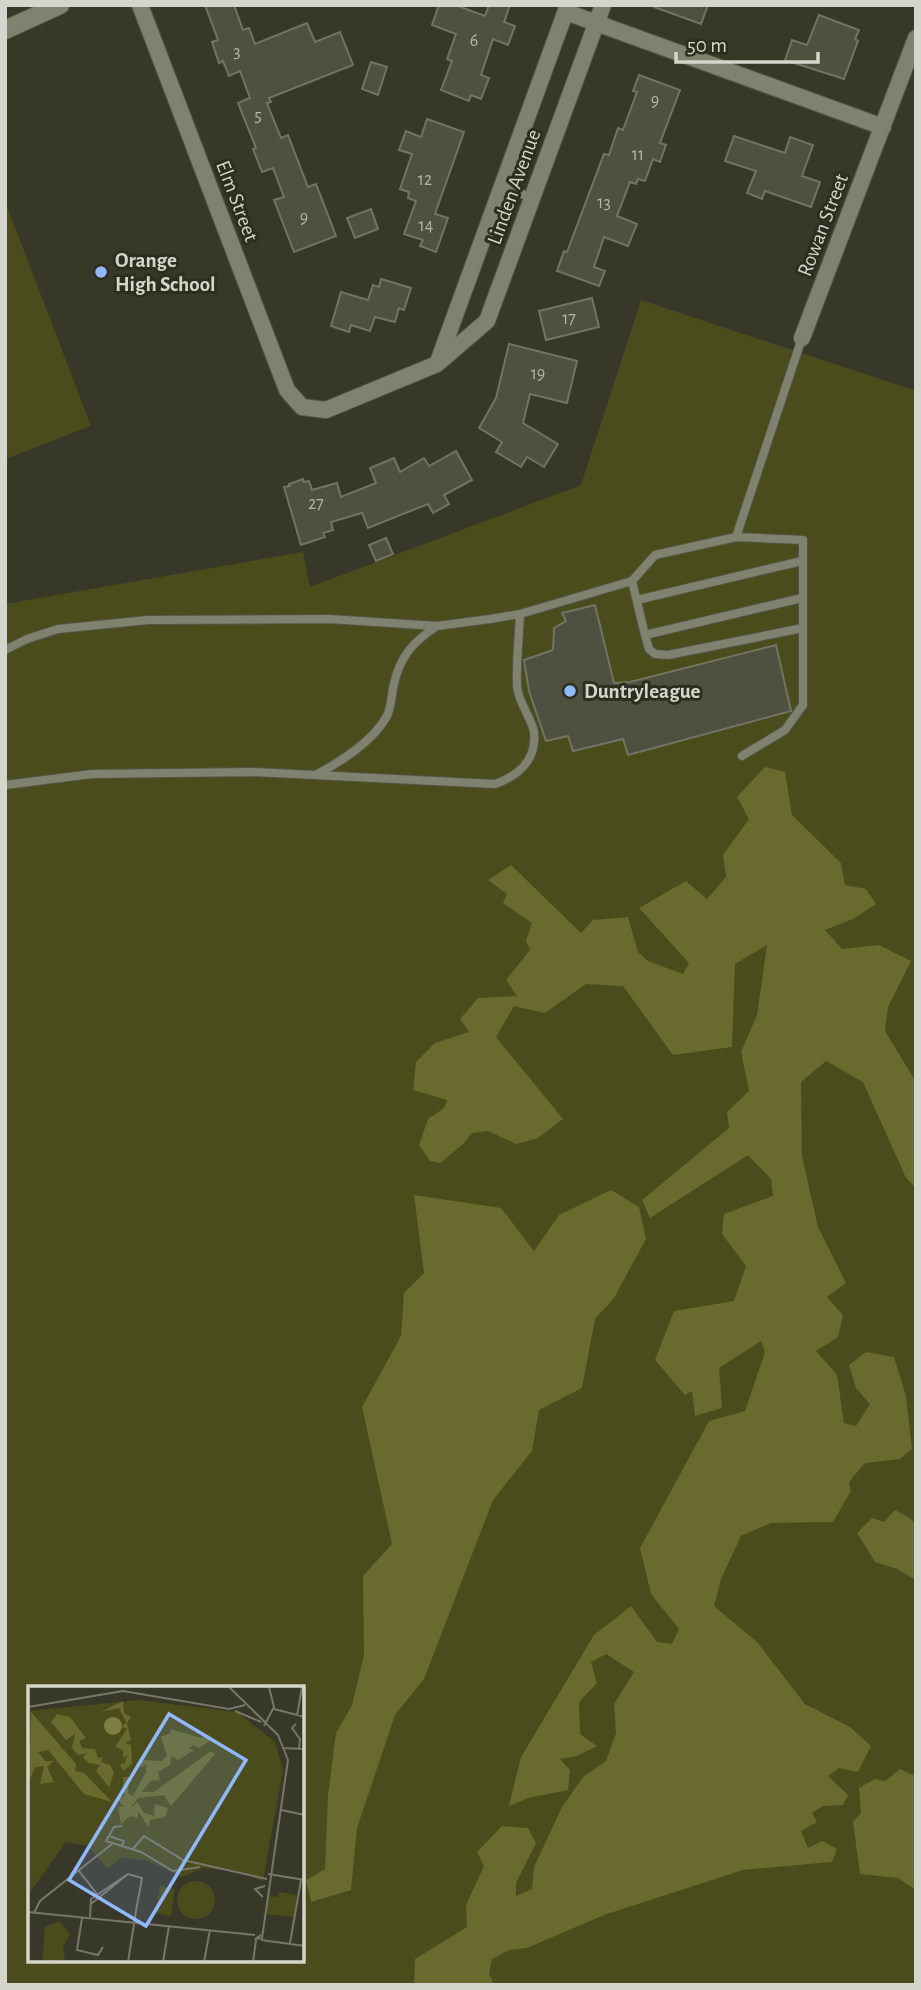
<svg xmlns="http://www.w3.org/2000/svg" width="921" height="1990" font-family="'Alegreya Sans',sans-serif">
<rect width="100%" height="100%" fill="#373828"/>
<g fill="#4a4c1b" fill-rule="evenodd">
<polygon points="5,201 91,426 5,459"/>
<path d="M641 300 916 391V1985H5V604L303 552 310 587 581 485ZM30 1687H303V1960H30Z"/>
</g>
<g fill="#686a2e">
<polygon points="765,767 785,772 792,815 841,863 845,885 866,889 876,904 853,919 825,930 842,949 879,945 911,961 888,1007 885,1031 916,1082 916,1188 906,1178 863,1082 826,1061 801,1082 802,1156 818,1227 846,1283 827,1297 843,1315 838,1337 816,1351 837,1375 844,1423 856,1426 870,1404 856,1388 849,1365 866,1352 894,1357 906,1396 912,1449 900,1459 865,1463 849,1482 851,1491 833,1522 771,1523 741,1536 721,1579 714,1606 757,1642 805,1704 850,1727 871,1746 858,1772 839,1768 828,1776 848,1795 843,1805 823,1806 812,1813 817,1822 801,1831 808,1848 822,1841 837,1849 832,1862 743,1870 604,1915 527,1948 509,1950 492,1959 489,1974 494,1985 414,1985 415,1959 467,1927 466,1905 484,1866 477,1852 502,1826 528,1828 536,1843 516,1883 516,1896 532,1889 534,1867 562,1807 583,1777 606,1761 616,1733 614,1704 634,1672 606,1654 591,1662 597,1683 579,1702 580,1734 597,1746 577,1756 560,1759 570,1770 568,1790 528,1798 509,1806 521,1757 594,1635 631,1606 657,1642 672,1644 679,1629 651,1594 640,1548 709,1421 745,1411 765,1352 761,1341 719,1368 722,1408 695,1416 692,1391 685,1395 655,1360 674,1311 734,1301 746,1266 722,1234 724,1214 773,1196 771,1179 748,1155 650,1218 642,1200 729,1128 727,1112 749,1091 741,1052 757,1015 767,945 735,964 732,1047 673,1055 623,986 586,984 545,1013 514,1006 496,1037 563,1119 538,1138 516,1144 488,1131 472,1133 462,1145 440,1163 430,1161 419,1145 428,1119 444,1108 447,1100 413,1090 416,1062 435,1043 469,1032 460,1019 478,998 517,996 506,980 530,950 526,941 532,923 503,903 507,894 488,880 511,865 581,933 593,920 628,917 638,952 648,961 683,974 689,963 639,908 686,881 707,899 726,877 723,855 749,819 737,797"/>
<polygon points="611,1190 639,1207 646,1239 614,1298 595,1319 582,1388 539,1410 532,1451 493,1500 424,1679 395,1715 357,1828 351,1890 311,1902 306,1880 325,1869 328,1795 336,1733 352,1705 364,1655 363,1576 392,1544 362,1407 401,1336 404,1293 424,1273 414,1195 501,1208 534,1251 559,1215"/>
<polygon points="895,1510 910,1518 916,1525 916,1610 916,1580 897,1569 875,1562 857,1533 872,1518 884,1522"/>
<polygon points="900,1769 915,1776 916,1890 898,1878 860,1874 853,1822 861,1813 859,1788 875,1779 885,1781"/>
</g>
<g fill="#4f5140" stroke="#727462" stroke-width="2">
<polygon points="205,5 234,5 243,30 249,28 255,44 307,23 315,42 340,32 353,65 269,98 271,102 267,103 281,138 288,135 308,187 316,184 336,236 294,252 274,200 284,197 273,168 262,172 253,149 256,148 238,103 250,98 240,71 229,76 223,61 219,63 212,42 218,40"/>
<polygon points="439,5 455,5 485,16 489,5 510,5 504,22 515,26 508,45 493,39 481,75 489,78 481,99 471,95 469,101 441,90 452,61 447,59 456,34 432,25"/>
<polygon points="654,5 708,5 701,24 654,7"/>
<polygon points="819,15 859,30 855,39 858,41 844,79 785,60 792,40 807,45"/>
<polygon points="371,62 387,67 378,95 362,89"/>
<polygon points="639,75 680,90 660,143 666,145 660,162 653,159 645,181 638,179 636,184 630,182 617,216 637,224 628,246 604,237 594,267 605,271 599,286 557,271 564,251 567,252 604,154 609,155 618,128 623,130 637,92 633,91"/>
<polygon points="427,119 464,132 435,214 448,218 436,252 420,246 423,240 404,234 416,201 408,198 409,192 400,189 412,154 399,150 406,131 421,137"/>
<polygon points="734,136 785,153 790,137 813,145 802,176 820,182 811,207 765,191 762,199 747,193 756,171 725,161"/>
<polygon points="371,209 378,229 355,238 347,218"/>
<polygon points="381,279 411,288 404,310 399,308 395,322 375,317 370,331 351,325 349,332 331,326 341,292 368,300 373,285 379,287"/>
<polygon points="592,298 599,327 546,340 539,311"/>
<polygon points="509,344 577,361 567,403 530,394 523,423 558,444 544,467 527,457 521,467 496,452 502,442 479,428 496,398"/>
<polygon points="456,451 472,480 444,495 449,504 433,513 428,504 368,528 362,513 331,522 333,530 323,533 325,537 301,545 284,487 290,486 289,484 303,479 304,482 309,481 312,490 337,483 341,497 376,483 370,468 394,458 400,472 424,458 429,466"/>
<polygon points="386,538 393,554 376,561 369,545"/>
<polygon points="595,605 614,683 630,682 776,645 791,711 628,755 623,739 573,751 568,736 546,741 529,691 524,660 553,650 554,628 566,621 562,613"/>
</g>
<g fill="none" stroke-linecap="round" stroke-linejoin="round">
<defs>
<g id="service">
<polyline points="502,186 532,198"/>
<polyline points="736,537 802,338"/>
<polyline points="632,581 645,635 802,598"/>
<polyline points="637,600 802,561"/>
<polyline points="645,635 649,649 655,654 668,655 803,628"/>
<polyline points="5,650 27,639 58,629 148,620 329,619 437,626 490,619 520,614 632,581 655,555 736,537 803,540 803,705 785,730 742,756"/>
<path d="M317 774C341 762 374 740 387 716 392 705 391 695 394 684 400 656 414 641 437 626"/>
<path d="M5 785 92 774 252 772 495 784C518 776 537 760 534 732 532 719 518 702 517 686 516 662 519 638 520 614"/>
</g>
<g id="minor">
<polyline points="140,5 287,390 302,407 326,410 437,364 487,321 603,5"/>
<polyline points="566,12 883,127"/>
<polyline points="802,338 916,38"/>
<polyline points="438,362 568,5"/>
</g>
<polyline id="secondary" points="5,30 60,5"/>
</defs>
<use href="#service" stroke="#555648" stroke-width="10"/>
<use href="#minor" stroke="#555648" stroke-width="18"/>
<use href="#secondary" stroke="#555648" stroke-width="20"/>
<use href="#service" stroke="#808270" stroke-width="8"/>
<use href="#minor" stroke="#808270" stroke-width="16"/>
<use href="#secondary" stroke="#808270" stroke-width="18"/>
</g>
<g fill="#90b8fd" stroke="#2d2e1f" stroke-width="2.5">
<circle cx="101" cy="272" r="7"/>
<circle cx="570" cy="691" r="7"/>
</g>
<g text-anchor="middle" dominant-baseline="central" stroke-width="6" stroke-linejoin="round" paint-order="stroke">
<g font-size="18" fill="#b3b4a8">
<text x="474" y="41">6</text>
<text x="237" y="52">3</text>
<text x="655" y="101">9</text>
<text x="258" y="116">5</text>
<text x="638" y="155">11</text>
<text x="425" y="180">12</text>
<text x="604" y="203">13</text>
<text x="304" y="218">9</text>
<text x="426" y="226">14</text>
<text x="569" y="319">17</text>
<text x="538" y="374">19</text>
<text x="316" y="504">27</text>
</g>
<g font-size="21" fill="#d4d5cb" stroke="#2d2e1f">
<text transform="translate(514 187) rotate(-70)">Linden Avenue</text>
<text transform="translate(237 201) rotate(69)">Elm Street</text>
<text transform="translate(823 225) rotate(-69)">Rowan Street</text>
</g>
<g font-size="21" font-weight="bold" fill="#d4d5cb" stroke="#2d2e1f" text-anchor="start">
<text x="115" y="260">Orange<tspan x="115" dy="24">High School</tspan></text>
<text x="584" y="691">Duntryleague</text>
</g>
</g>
<g transform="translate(28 1686)">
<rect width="276" height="276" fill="#373828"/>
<path d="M111 14 209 26 247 56 255 84 235 195 206 185 175 182 153 191 121 175 94 171 80 183 60 160 38 156 0 209V25ZM149 214a19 19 0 1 1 38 0a19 19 0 1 1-38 0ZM132 200 147 203 143 230 127 227ZM251 206 269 209 266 231 238 228 241 210 250 211ZM31 235 42 248 35 260 37 274 14 276 17 241Z" fill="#4a4c1b"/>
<path d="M95 15 96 27 103 31 99 37 103 54 97 57 103 59 104 78 95 85 92 78 97 77 99 69 95 72V64L87 61 99 43 94 41 98 36 91 22 73 26ZM3 26 48 78 47 85 56 87 84 116 56 108 20 64 10 66 17 75H26L19 81 26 96 12 98 16 80 7 81 1 95ZM29 28 42 31 58 52 51 55 54 62 67 63 70 72 75 71 73 76 82 79 86 87 81 101 68 85 72 79 60 77 55 71 59 67 50 69 44 62 47 48 38 54 23 36ZM142 43 173 52 180 49 183 54 171 62 165 59 161 62 166 64 150 74 143 70 142 79 130 86 132 94 122 95 114 106H126L183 65 187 68 143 120 136 109 110 112 102 123 109 116 116 127 126 130 127 118 140 122 137 131 122 134 121 142 110 125V132L102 130 93 138 90 121H96L90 114 96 110 95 91H101L100 107 105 110 118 86V78L112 82 115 74 133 75 139 70 133 51 143 47Z" fill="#686a2e"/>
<path d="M76 40a9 9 0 1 1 18 0a9 9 0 1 1-18 0Z" fill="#7c7e42"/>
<path fill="none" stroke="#767769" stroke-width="2" d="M201 1 250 49 260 74 234 252 227 253 233 249M0 21 95 5 201 23 217 19M246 23 277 31M207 25 233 36M269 30 274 1M268 38 264 42 272 53 271 62M236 40 246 21 241 1M254 62 277 63M253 124 277 129M94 140 86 141 78 155 113 166 145 185 172 181M81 150 96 155 94 160M105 163 116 150 155 174 239 193M51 185 69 208M240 188 277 194M235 211 227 203 237 200M63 218 100 188M0 226 227 249M6 227 12 215 84 158M62 231 63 213 100 188 114 192 106 236M54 232 49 264 70 269 75 261M233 254 277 260M262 257 273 194M100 276 106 238M135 276 141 240M176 276 182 244M225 276 228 254"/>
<path fill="#90b8fd" fill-opacity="0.15" stroke="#90b8fd" stroke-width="3.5" d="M141 28 218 74 118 240 41 194Z"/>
<rect width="276" height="276" fill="none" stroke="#d4d5cb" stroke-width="3.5"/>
</g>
<rect width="921" height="1990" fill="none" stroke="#d4d5cb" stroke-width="14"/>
<path d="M676 52v10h142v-10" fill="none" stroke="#d4d5cb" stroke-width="3.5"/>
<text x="687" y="52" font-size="21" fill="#d4d5cb" stroke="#2d2e1f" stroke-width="5" paint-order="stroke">50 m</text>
</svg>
